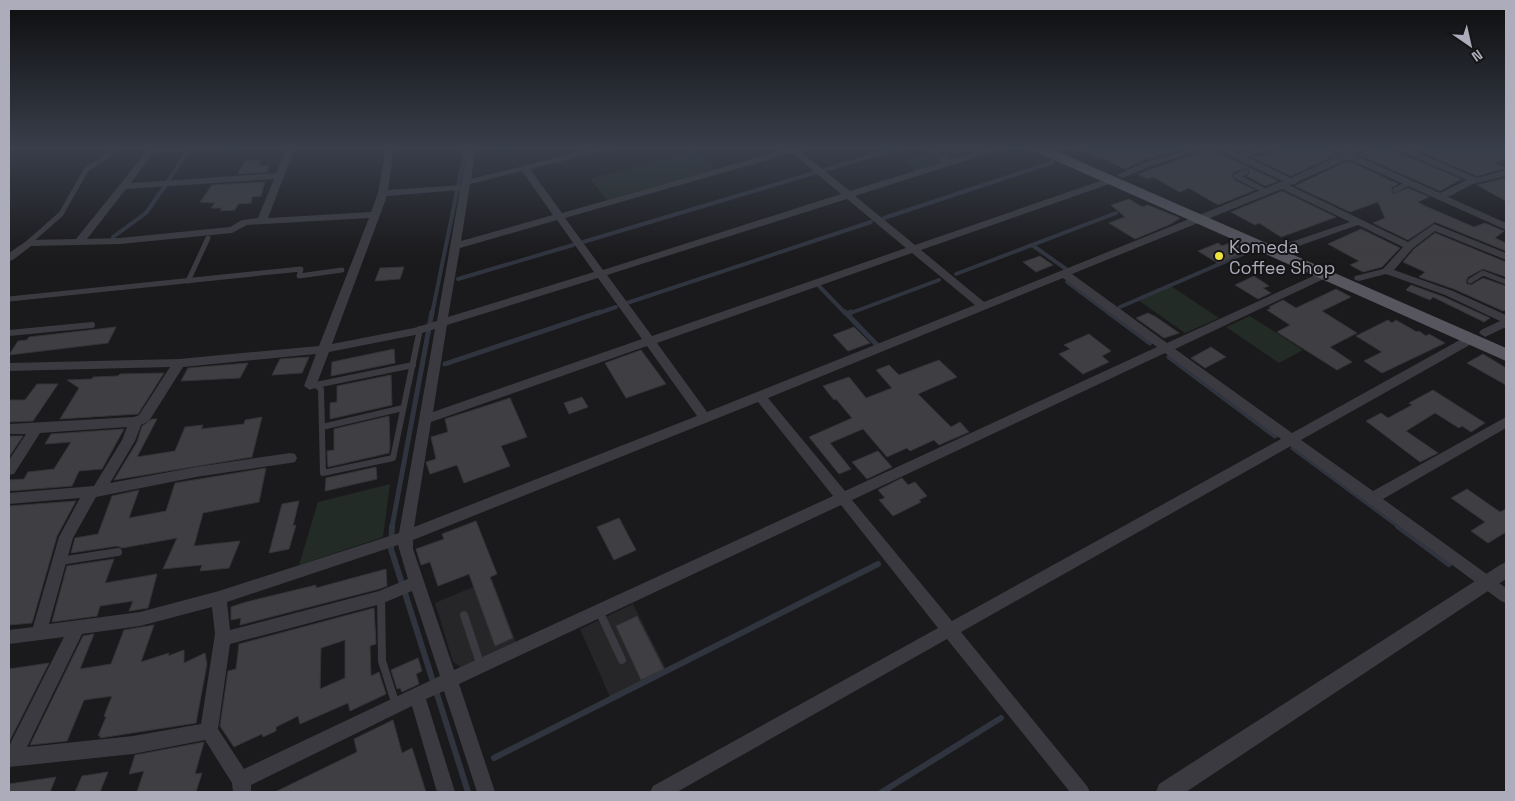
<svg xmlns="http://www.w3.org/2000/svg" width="1515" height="801" font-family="'Space Grotesk',sans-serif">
<rect width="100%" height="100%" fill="#1a191b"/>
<g fill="#262528">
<polygon points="928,147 991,147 953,158 947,158"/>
<polygon points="492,579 516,642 461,667 453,662 435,603"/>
<polygon points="633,604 666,669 610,697 580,629"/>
</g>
<g fill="#232b26">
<polygon points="696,150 716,169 607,200 590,179"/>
<polygon points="929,153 941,160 941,163 916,171 902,161"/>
<polygon points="1171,286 1219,318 1185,333 1138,300"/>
<polygon points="1250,316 1303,350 1279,363 1226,327"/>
<polygon points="390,484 383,537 299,565 318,502"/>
</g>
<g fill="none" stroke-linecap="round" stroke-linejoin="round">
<g stroke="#2f343f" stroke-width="4">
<polyline points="825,170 901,147"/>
<polyline points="168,181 187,152"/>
<polyline points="884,218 1053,162"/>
<polyline points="113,237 146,213 165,186"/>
<polyline points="583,242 814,173"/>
<polyline points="1032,245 1066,269"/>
<polyline points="956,274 1116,213"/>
<polyline points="458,279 573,245"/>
<polyline points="1067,282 1110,314"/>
<polyline points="819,286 846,314"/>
<polyline points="627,303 871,222"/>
<polyline points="1120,307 1252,250"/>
<polyline points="432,314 466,147"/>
<polyline points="596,314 616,307"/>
<polyline points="848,314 939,280"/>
</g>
<g stroke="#2f343f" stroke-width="5">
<polyline points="845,312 877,345"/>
<polyline points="1108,312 1150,343"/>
<polyline points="847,314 851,312"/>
<polyline points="1169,357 1275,436"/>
<polyline points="445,364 600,312"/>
<polyline points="1293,448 1400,527"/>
<polyline points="392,527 432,312"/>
</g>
<g stroke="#2f343f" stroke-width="6">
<polyline points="392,526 391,549 468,792"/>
<polyline points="1398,526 1449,564"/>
<polyline points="494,758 878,564"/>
<polyline points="882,792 1001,718"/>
</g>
</g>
<g fill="#3f3e42" stroke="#343337" fill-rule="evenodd">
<polygon points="1071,147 1193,147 1144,160 1125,169 1103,158 1101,159"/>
<polygon points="1277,147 1323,147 1336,155 1291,176 1252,157 1275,151"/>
<polygon points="1372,147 1392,147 1394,151 1461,179 1440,191 1359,155"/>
<polygon points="1434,147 1486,147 1491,149 1498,147 1506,150 1506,157 1494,164 1506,168 1477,176 1421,152"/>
<polygon points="1211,148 1213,151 1278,181 1265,186 1247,176 1250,173 1248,168 1234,172 1232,175 1234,180 1255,190 1218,205 1189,188 1180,192 1153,177 1148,179 1138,174"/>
<polygon points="261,160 258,166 269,165 267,172 238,174 245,161"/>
<polygon points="1348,161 1398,184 1391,188 1393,194 1408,188 1429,197 1418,202 1423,205 1474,227 1485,223 1504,231 1495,238 1506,243 1506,251 1435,222 1408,240 1373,223 1385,218 1378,202 1350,212 1295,186"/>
<polygon points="1506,178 1506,201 1477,185"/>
<polygon points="265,182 261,196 252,197 251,203 238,204 235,210 220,211 222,208 211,208 215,203 200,202 212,185"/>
<polygon points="1282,191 1336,217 1281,237 1259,223 1255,225 1231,212"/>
<polygon points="1129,199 1142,207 1148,205 1180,218 1171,224 1135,239 1109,223 1125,217 1111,205"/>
<polygon points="1361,229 1400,248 1382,267 1363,272 1350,265 1359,261 1328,244"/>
<polygon points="1435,233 1506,262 1506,277 1483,269 1468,277 1466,281 1467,284 1471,285 1483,278 1506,286 1506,310 1503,311 1454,289 1419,277 1425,272 1403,262 1414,249"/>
<polygon points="1232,242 1248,251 1219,264 1198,251 1218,243 1222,246"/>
<polygon points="1040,256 1053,265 1036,272 1023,262"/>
<polygon points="404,267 400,279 375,281 380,268"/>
<polygon points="1254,276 1269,286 1263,288 1271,293 1258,299 1235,285"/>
<polygon points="1411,285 1444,297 1490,318 1484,322 1433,297 1430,300 1406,290"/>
<polygon points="1336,289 1351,297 1322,311 1357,333 1330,347 1352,362 1337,370 1277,332 1290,325 1267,310 1271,308 1269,307 1283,300 1296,308"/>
<polygon points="1148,313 1156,317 1179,333 1164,338 1136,318"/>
<polygon points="1388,320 1392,323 1396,320 1417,332 1419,331 1426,336 1429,334 1445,343 1382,373 1364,361 1382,352 1356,336"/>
<polygon points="116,327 108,343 9,355 18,341 27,340 29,337"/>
<polygon points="854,327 870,343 848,351 833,335"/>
<polygon points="1089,334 1111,351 1102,356 1109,362 1083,374 1059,354 1070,349 1064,345"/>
<polygon points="1211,347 1226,357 1205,368 1191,358"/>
<polygon points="394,349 395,363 331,376 332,362"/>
<polygon points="641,350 666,384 626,398 605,363"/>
<polygon points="1483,354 1506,368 1506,385 1467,363"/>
<polygon points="309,357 302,373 272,375 280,359"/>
<polygon points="939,360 957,377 918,394 951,427 960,422 969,432 939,445 934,440 910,451 907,448 887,457 863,429 830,443 851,469 839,474 809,437 852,418 836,399 834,400 823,386 849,377 866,398 892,388 876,370 889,365 899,375"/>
<polygon points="248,363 240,378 181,381 188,368"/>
<polygon points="164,373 138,414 60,419 79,388 67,380 92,379 93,377 118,376 120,374"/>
<polygon points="391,375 392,405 330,419 330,403 337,402 337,386"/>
<polygon points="37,384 58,384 33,421 9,422 9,400 25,400"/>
<polygon points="1433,390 1485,423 1471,432 1462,426 1459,428 1435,413 1406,431 1438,453 1420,462 1366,421 1381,413 1388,418 1412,405 1409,403"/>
<polygon points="582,397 588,407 569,414 564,403"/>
<polygon points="510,398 527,437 501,446 510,466 464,483 457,465 430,474 426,462 436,459 431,437 448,432 445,419"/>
<polygon points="389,416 390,446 389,453 328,467 327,451 334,450 334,429"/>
<polygon points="262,417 252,457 114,480 137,442 142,426 152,419 157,419 137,457 175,451 185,427 203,425 201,429 244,424 245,420"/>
<polygon points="124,429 102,469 79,471 72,486 9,491 9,480 24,479 28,472 54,469 71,442 45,444 51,434"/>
<polygon points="9,436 23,436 9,457"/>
<polygon points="878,451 892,467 867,479 852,462"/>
<polygon points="376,467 377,479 325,491 326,478"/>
<polygon points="266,468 259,502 203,513 194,546 240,541 229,568 200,571 202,565 163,569 177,538 122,548 117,546 71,553 75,538 98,534 112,496 139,490 129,518 166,511 175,483"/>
<polygon points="902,478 908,485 915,482 927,496 919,500 921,502 893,516 879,500 885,498 878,490"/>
<polygon points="1467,489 1500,512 1506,509 1506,532 1488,543 1471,531 1485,522 1451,498"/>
<polygon points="76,501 57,536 32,623 9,625 9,506"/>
<polygon points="299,501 293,526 296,525 289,549 269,553 282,504"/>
<polygon points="619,518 636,550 614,560 597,527"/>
<polygon points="476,521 497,574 490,577 513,638 495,646 469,574 438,586 430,562 421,565 416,549 444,539 442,534"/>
<polygon points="114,559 105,583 157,574 148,608 129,611 133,601 100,606 97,616 52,622 67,566"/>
<polygon points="386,569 387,586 379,589 240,625 241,618 231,620 231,607 246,602 316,585 316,588"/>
<path d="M374 608 376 644 370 646 371 676 379 672 386 694 350 711 348 703 300 724 298 716 276 727V731L263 737 262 734 234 747 220 726 228 671 236 669 239 644ZM345 640V678L320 689 321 648Z"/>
<polygon points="637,616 664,669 641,680 616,626"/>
<polygon points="154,625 141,662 169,653 168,656 184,650 184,663 205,653 207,664 196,723 100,738 100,735 98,736 106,717 104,716 112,696 84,700 67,741 30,745 83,636 94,634 80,669 111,664 124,630"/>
<polygon points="418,658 422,671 416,674 419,684 402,692 400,688 397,689 391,670"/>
<polygon points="49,663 9,742 9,669"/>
<polygon points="393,720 402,753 412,748 426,792 275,792 357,752 354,739"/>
<polygon points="204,742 195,774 202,773 196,792 137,792 144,771 129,774 135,755"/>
<polygon points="108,772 100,792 75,792 82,776"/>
<polygon points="56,777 50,792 9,792 9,784"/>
</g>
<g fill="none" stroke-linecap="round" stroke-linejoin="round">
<g stroke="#3b3a40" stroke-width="5">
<polyline points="1246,172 1236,176 1267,192"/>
<polyline points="1395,190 1409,183"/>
<polyline points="28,243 61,214 86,170 108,155 115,147"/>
<polyline points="188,281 208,238"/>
<polyline points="1470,281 1483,273 1506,282"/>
<polyline points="9,299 301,269 299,276 342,270"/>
</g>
<g stroke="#3b3a40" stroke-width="6">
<polyline points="9,333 92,325"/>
<polyline points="316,385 413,365"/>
<polyline points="310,386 316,385 321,389 323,473 393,458 420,329"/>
<polyline points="322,427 403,408"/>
</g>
<g stroke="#3b3a40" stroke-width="8">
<polyline points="60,561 118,552"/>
<polyline points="381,597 382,661 396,705"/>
<polyline points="599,611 622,660"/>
<polyline points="464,615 481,666"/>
</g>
<g fill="#3b3a40" fill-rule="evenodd">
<path d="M150 147H237L233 150 153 153 131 183 276 173 287 147H295L268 218 371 212 378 193 386 147H394L388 190 461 185 468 147H476L471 179 599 147H612L611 149 530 169 562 213 787 149 786 147H809L808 149 800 151 850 191 943 162 919 147H929L951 159 991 147H1003L1002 149 855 196 915 245 1109 178H1115V182L921 250 984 302 1283 181 1214 149 1213 147H1223L1239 154 1263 147H1275L1274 149 1247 157 1291 178 1340 155 1325 147H1335L1348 152 1360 147H1370L1355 155 1440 193 1467 180 1395 149 1394 147H1404L1477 178 1506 170V176L1473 184 1448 197 1506 223V230L1348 159 1297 182 1296 184 1289 185 1408 242 1434 224 1506 253V260L1435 231 1413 248 1394 270 1453 291 1506 315V327L1485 337 1479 333 1481 330 1500 321 1445 295 1386 274 1359 281 1355 280 1354 278 1355 276 1383 269 1403 247 1358 225 1290 249H1282V245L1350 222 1282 189 1072 274 1167 343 1322 272H1330L1331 274 1330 276 1175 349 1292 433 1467 336H1475L1477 339 1475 342 1301 440 1373 491 1506 417V428L1383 499 1506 588V603L1501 601 1291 446 961 632 1087 786 1090 792H1070L947 639 677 792H650L653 786 938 628 841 505 459 684 495 792H477L444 691 426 699 455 792H437L412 706 251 785V792H233L232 783 205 740 133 754 9 767V746L64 637 9 644V630L33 627 59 537 80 498 9 504V493L94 486 122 440 127 427 40 433 14 474 9 475V460L26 434H9V424L134 417 139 415 170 367 9 371V363L179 359 319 346 369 218 247 225 232 233 120 244 31 246 13 260 9 261V253L28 240 76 239ZM792 153 841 194 603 270 565 218ZM522 171 553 215 461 241 470 184ZM274 179 258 218 242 220 230 227 120 238 87 239 126 189ZM460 190 437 321 414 328 332 344 387 196ZM847 199 906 248 652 336 607 275ZM557 220 594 272 448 317 460 248ZM912 253 975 305 707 412 657 343ZM598 278 642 339 433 412 447 325ZM1063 278 1157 347 845 491 768 398ZM435 329 399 533 219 591 140 612 49 624 73 538 96 497 196 477 290 463 295 462 297 458 295 454 290 453 196 467 110 483 135 441 141 425 149 421 183 367 316 354 304 386 310 390 316 386 329 352 415 335ZM647 346 697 416 414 527 431 422ZM1165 353 1281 439 952 621 852 500ZM758 402 833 496 454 670 413 549V540ZM398 545 408 579 379 591 230 630 227 602ZM412 591 440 676 244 769 218 729 230 644 381 604ZM212 607 215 634 201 724 133 736 27 747 82 634 140 626Z"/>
<polygon points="1198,147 1210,147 1151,166 1125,177 1122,178 1117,175 1145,162"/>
</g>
<polygon fill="#3b3a40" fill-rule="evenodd" points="1506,562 1506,579 1186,792 1156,792 1159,784 1500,565"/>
<polygon fill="#57565f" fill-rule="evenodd" points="1030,147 1047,147 1506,348 1506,361 1032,150"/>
</g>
<linearGradient id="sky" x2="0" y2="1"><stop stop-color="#0e0e0f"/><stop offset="0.57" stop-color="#383e4a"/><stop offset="1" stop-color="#383e4a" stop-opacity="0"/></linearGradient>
<rect width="1515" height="259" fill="url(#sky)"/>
<circle fill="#ede23f" stroke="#151416" stroke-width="2" cx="1219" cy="256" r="5"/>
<g text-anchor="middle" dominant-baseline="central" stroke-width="4" stroke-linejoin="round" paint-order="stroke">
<g font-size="18" fill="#acacba" stroke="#151416" text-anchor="start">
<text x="1229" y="246">Komeda<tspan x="1229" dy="21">Coffee Shop</tspan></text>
</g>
</g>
<rect width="1515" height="801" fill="none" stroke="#acacba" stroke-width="20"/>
<g transform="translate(1470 45) rotate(146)" stroke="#151416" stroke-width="4" paint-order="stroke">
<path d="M0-4L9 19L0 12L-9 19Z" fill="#acacba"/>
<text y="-8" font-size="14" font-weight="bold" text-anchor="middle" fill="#acacba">N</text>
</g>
</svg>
